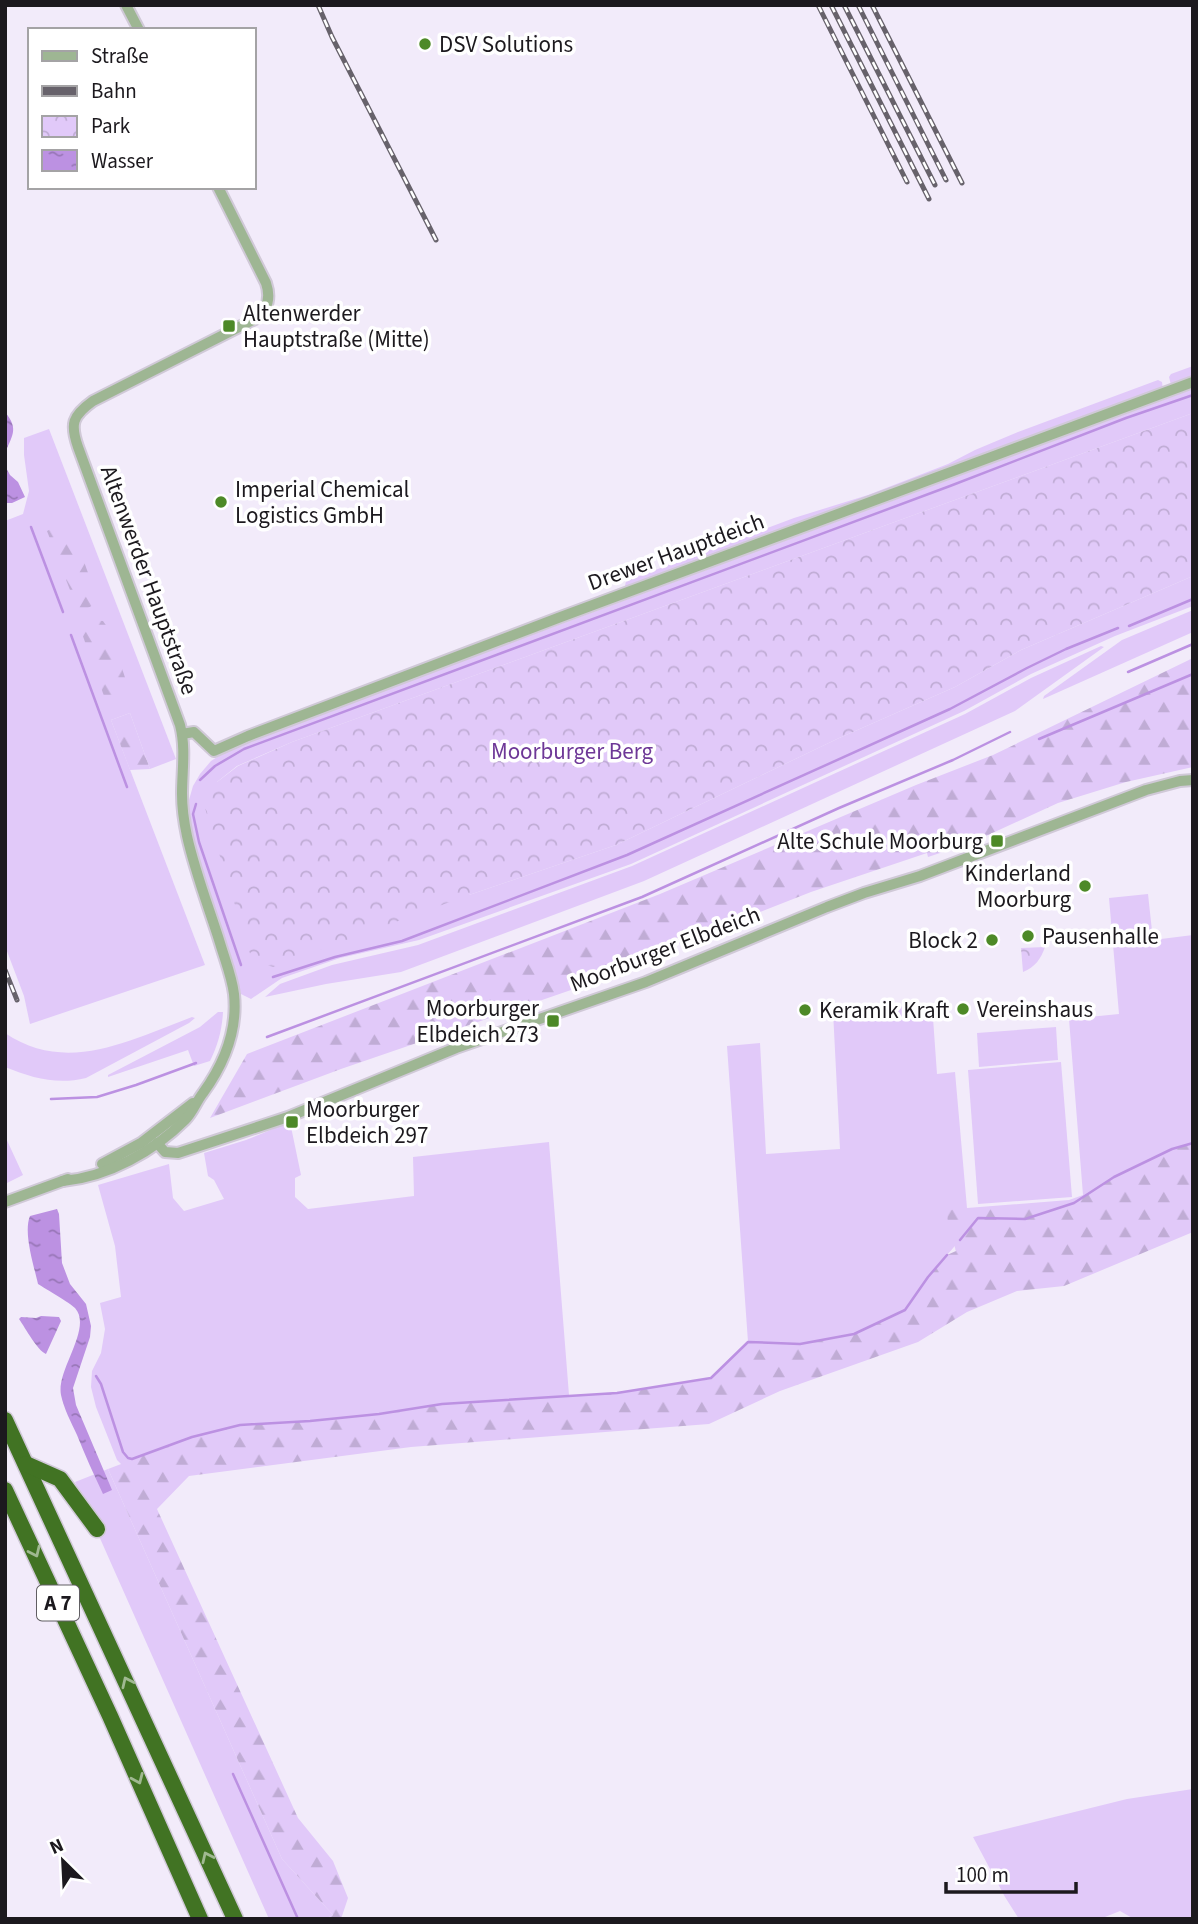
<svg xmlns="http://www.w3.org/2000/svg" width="1198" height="1924" font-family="'Source Sans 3',sans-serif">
<defs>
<pattern id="forest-firs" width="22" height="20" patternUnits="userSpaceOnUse" patternTransform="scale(1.75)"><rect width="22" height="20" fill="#e1c9f9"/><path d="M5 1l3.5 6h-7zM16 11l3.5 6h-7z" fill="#c0acd5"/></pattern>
<pattern id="park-crowns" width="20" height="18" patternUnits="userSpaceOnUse" patternTransform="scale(1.75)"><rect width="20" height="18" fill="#e1c9f9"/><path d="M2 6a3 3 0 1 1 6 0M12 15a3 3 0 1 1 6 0" fill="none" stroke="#c0acd5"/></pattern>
<pattern id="water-ripples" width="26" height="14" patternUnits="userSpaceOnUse" patternTransform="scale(1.75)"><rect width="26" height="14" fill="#bc91e2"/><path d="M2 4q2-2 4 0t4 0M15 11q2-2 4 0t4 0" fill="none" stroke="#9876b7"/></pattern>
</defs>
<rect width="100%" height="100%" fill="#f2ebfa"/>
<g fill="#e1c9f9">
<polygon points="1193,366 1193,379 1171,385 1169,377 1171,374"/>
<polygon points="1158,380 1162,382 1163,390 624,591 626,581 794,518 868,495 948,464 975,450 1018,432"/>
<polygon points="1193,389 1193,413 292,742 237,766 217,782 469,895 616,845 837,739 955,687 1021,650 1193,576 1193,606 1115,636 1031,674 964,711 631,864 419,940 340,958 282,978 251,999 241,994 228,950 188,828 187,817 189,800 193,786 200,774 211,761 236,745"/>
<polygon points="49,429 176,759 150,769 130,713 111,720 205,965 30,1024 24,996 5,946 5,521 23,514 29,491 24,455 24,438"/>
<polygon points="1193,610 1193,632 1043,699 1044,696 1122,640"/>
<polygon points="1101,646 1104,647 1015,711 644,881 401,972 326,984 265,997 280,984 332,965 418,945 632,866 965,714 1031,678"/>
<polygon points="1148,894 1153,940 1193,935 1193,1143 1172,1149 1114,1177 1074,1203 960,1240 928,1277 905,1310 854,1334 800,1344 748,1342 727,1046 760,1043 766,1154 840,1149 833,1011 932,1004 937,1074 955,1072 967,1208 1069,1200 1083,1195 1069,1019 1119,1014 1109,898"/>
<path d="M218 1012H223C222 1030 218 1045 210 1061L194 1066 188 1050 108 1077V1075L200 1027Z"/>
<path d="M192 1017 195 1018 189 1023 86 1078C57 1085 32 1078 5 1067V1033C67 1075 130 1040 192 1017Z"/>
<polygon points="1056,1027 1058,1060 979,1067 977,1033"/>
<polygon points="1061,1062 1072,1197 978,1204 968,1070"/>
<polygon points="290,1122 301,1175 295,1178 295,1197 308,1209 414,1196 413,1157 549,1142 569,1395 572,1419 125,1468 117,1460 96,1407 91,1387 92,1371 101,1353 105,1329 100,1303 121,1297 115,1246 98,1185 169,1164 173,1198 184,1211 224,1199 214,1180 208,1176 204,1153 246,1140"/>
<polygon points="5,1136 23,1175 5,1184"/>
<polygon points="108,1469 282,1859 333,1915 325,1919 269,1919 75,1482"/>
<polygon points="1193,1789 1193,1919 1134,1919 1120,1911 1100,1919 1019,1919 1005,1897 973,1837 1127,1799"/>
</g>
<g fill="url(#forest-firs)">
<polygon points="53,528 69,528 75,537 95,592 95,604 79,613 47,531"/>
<polygon points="92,620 103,621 110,631 129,690 116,701 104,696 79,625"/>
<polygon points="1193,658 1193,767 1126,782 1058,803 973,842 928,857 927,853 811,892 671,947 571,990 341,1069 210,1118 247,1054 660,894 916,785 993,755"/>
<polygon points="130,713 150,769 130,770 111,720"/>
<polygon points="1193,1143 1193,1232 1064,1286 1017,1291 967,1312 918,1342 780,1391 709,1424 411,1447 189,1476 157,1509 298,1818 333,1861 348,1898 341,1919 325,1919 333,1915 282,1859 108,1469 192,1437 240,1425 310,1421 379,1414 442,1404 617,1393 711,1379 748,1342 800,1344 854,1334 905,1310 928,1277 947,1255 956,1251 948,1225 947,1210 1074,1203 1114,1177 1172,1149"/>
</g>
<g fill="url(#park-crowns)">
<polygon points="1193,413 1193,576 1021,650 955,687 837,739 616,845 469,895 273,967 252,960 205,808 217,782 238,766 292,742"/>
<path d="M1045 947C1041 959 1035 967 1023 972L1021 948Z"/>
</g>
<g fill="url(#water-ripples)">
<path d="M5 412C20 430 11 436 5 454Z"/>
<polygon points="5,466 10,475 18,482 25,497 12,503 5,503"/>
<path d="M57 1209 59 1214 62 1263 70 1284 86 1304 91 1326 90 1337 73 1388 76 1405 112 1490 103 1494C94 1475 85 1455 77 1435 71 1422 64 1409 61 1395 56 1370 93 1328 75 1308 70 1303 46 1289 38 1284 34 1266 23 1233 30 1216Z"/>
<path d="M41 1316 59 1317 61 1321 46 1354C37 1350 26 1329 19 1319L21 1317 36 1318Z"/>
</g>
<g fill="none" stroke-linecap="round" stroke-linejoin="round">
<g stroke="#bc91e2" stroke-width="2.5">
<polyline points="31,527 63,612"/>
<polyline points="1129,626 1193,599"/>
<polyline points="71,635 127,787"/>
<polyline points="1128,672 1193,644"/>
<polyline points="1039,739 1193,674"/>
<polyline points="200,780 215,766 244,749 950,486 1126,418 1193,395"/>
<polyline points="196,804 193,814 199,842 241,965"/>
<polyline points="273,977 335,957 402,941 627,855 950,709 1027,668 1066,649 1118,628"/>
<polyline points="267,1037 642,897 839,808 953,760 1010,732"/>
<polyline points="51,1099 97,1097 136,1085 196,1063"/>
<polyline points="960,1240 978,1218 1025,1219 1074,1203 1114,1177 1172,1149 1193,1143"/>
<polyline points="96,1376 101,1384 123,1452 128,1458 132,1459 192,1437 240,1425 310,1421 379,1414 442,1404 617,1393 711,1378 748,1342 800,1344 854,1334 905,1310 928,1277 947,1255"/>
<polyline points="233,1774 298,1919"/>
</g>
<defs>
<g id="minor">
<polyline points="126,5 139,30"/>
<polyline points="182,734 194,732 214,751 248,736 558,618 1193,382"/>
<polyline points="157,1143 165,1152 178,1153 288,1117 456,1048 646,982 827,907 864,893 920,876 1146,790 1180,781 1193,780"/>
<polyline points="102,1164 141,1143 193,1103"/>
<path d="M63 1181C108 1177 154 1151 185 1120 193 1112 196 1102 203 1093 224 1064 238 1032 234 994 232 977 225 960 220 943 209 908 195 872 187 836 184 822 182 808 182 794 182 771 186 748 180 725L78 447C70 424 72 416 93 401L255 319C268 310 271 298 266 283L218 187"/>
<polyline points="5,1202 68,1179"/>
</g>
<g id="highway">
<polyline points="5,1420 235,1919"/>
<polyline points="26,1464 60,1479 97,1529"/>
<polyline points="5,1490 110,1716 200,1919"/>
</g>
</defs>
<use href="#minor" stroke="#d0c9d7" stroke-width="14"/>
<use href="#highway" stroke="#d0c9d7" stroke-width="19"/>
<use href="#minor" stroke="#9eb693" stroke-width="10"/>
<use href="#highway" stroke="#417323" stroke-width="16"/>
<defs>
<g id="rail">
<polyline points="318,5 332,37 436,240"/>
<polyline points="818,5 907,182"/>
<polyline points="831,5 929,199"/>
<polyline points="844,5 935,185"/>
<polyline points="858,5 946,180"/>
<polyline points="872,5 962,183"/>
<polyline points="5,970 17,1000"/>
</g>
</defs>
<use href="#rail" stroke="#67626b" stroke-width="5"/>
<use href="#rail" stroke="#fff" stroke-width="2.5" stroke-dasharray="8" stroke-linecap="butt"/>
</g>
<defs><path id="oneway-chevron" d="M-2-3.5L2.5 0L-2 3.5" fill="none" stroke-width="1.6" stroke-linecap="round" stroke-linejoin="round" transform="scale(1.75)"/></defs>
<g stroke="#a0b991">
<use href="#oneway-chevron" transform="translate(35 1552) rotate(65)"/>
<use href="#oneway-chevron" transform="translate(127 1682) rotate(-115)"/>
<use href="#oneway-chevron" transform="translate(138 1779) rotate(66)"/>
<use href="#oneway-chevron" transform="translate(207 1857) rotate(-115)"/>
</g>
<g fill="#4d8927" stroke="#fff" stroke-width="2.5">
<circle cx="425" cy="44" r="7"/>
<rect x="222" y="319" width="14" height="14" rx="3.5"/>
<circle cx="221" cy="502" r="7"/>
<rect x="990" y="834" width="14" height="14" rx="3.5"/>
<circle cx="1085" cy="886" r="7"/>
<circle cx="1028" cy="936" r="7"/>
<circle cx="992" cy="940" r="7"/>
<circle cx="963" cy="1009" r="7"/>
<circle cx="805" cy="1010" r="7"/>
<rect x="546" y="1014" width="14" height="14" rx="3.5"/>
<rect x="285" y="1115" width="14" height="14" rx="3.5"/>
</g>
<g text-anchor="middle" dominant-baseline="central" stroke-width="7" stroke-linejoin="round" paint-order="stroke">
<rect fill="#fff" stroke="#605e62" stroke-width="2" x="37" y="1585.5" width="42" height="35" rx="5"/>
<g font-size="21" font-weight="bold" fill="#1c191e">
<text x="58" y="1603">A 7</text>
</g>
<g font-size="23" fill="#1c191e" stroke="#fff" text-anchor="start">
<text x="439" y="44">DSV Solutions</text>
<text x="243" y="313">Altenwerder<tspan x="243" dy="26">Hauptstraße (Mitte)</tspan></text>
<text x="235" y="489">Imperial Chemical<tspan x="235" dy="26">Logistics GmbH</tspan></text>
<text x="983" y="841" text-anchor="end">Alte Schule Moorburg</text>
<text x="1071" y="873" text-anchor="end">Kinderland<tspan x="1071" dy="26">Moorburg</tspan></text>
<text x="1042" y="936">Pausenhalle</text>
<text x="978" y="940" text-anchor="end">Block 2</text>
<text x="539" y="1008" text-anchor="end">Moorburger<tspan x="539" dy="26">Elbdeich 273</tspan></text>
<text x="977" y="1009">Vereinshaus</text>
<text x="819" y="1010">Keramik Kraft</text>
<text x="306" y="1109">Moorburger<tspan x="306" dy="26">Elbdeich 297</tspan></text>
</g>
<g font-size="23" fill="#1c191e" stroke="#fff">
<text transform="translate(676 552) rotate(-20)">Drewer Hauptdeich</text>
<text transform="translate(149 580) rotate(70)">Altenwerder Hauptstraße</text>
<text transform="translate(665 949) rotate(-21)">Moorburger Elbdeich</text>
</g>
<g font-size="23" fill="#6e3897" stroke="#fff">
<text x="572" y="751">Moorburger Berg</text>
</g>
</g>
<rect width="1198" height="1924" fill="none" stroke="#1c191e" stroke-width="14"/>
<rect x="28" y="28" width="228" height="161" fill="#ffffff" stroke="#a4a3a5" stroke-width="2"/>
<rect x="42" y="51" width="35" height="10" fill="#9eb693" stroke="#a4a3a5" stroke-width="2"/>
<text x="91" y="63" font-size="21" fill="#1c191e">Straße</text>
<rect x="42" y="86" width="35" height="10" fill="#67626b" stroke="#a4a3a5" stroke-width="2"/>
<text x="91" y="98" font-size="21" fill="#1c191e">Bahn</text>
<rect x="42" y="116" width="35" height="21" fill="url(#park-crowns)" stroke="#a4a3a5" stroke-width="2"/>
<text x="91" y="133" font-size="21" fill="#1c191e">Park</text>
<rect x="42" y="150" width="35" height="21" fill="url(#water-ripples)" stroke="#a4a3a5" stroke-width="2"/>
<text x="91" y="168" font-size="21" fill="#1c191e">Wasser</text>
<g transform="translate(63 1861) rotate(336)" stroke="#ffffff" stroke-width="5" paint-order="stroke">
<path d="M0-5L12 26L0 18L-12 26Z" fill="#1c191e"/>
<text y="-10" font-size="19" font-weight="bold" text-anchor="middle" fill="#1c191e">N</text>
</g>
<path d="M946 1882v10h130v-10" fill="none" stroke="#1c191e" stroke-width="3.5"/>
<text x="956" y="1882" font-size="21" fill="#1c191e" stroke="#ffffff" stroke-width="5" paint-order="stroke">100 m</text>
</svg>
